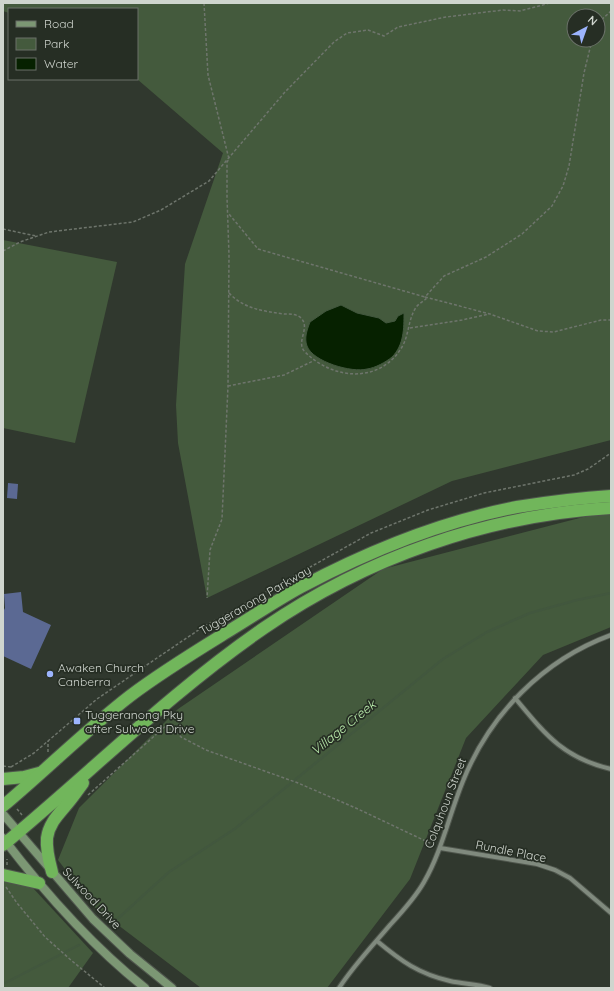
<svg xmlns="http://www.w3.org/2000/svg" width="614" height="991" font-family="Quicksand,sans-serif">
<rect width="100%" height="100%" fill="#30382e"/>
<g fill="#445a3d" fill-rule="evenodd">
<path d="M3 3H611V440L452 481 207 598 178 443 176 405 185 264 223 153 137 79V9H9V13L3 11ZM574 16H598V40H574Z"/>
<polygon points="3,240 117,262 75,443 3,428"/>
<polygon points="595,514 611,515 611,627 543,655 466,738 410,879 327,988 201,988 93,906 58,860 79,808 178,709 383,569"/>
<polygon points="3,879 33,888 93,953 68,988 3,988"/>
</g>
<path fill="#062100" stroke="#42573e" d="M341 305 357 313 379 318 386 323 395 321 398 316 404 313C404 328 404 345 392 357 386 362 375 368 367 369 352 373 313 362 307 346 304 338 307 330 310 322L326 311Z"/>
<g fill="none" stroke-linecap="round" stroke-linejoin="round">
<g stroke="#42573e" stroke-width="2.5">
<polyline points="113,923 169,872 236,828 443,659 487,632 530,613 577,600 611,593"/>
<polyline points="3,984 79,945"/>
</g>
</g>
<g fill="#5b6993">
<polygon points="8,483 18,484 17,499 7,498"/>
<polygon points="21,592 23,612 51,625 31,669 3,656 3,612 5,608 4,594"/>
</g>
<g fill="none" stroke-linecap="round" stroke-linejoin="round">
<defs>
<g id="street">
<path d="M515 698C545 734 563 758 611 769"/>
<polyline points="440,848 537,864 555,870 570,878 611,913"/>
<path d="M377 941C401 961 419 974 450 981 463 984 477 984 490 988"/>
<path d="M339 988C354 965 373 945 390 925 402 912 415 898 424 882 442 851 449 815 463 781 490 714 543 660 611 635"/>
</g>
<g id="secondary">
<polyline points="3,814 93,919 130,954 172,988"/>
<path d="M3 838C45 893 91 945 145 988"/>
</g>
<g id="highway">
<polyline points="3,779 24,777 39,773"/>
<path d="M3 806C46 770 86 730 130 696 163 671 198 650 232 629 255 615 277 600 301 587 367 552 444 521 517 507 548 502 580 498 611 496"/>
<path d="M3 845C90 773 171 692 264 628 366 558 487 515 611 508"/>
<path d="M52 872C49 861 46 849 47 838 49 823 59 814 68 803 73 797 78 790 83 783"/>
<polyline points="3,875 39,883"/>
</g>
</defs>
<use href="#street" stroke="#4f564d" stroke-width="6"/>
<use href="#secondary" stroke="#4f564d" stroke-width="10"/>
<use href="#highway" stroke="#4f564d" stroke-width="14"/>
<g stroke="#6e756c" stroke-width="1.5" stroke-dasharray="3 2" stroke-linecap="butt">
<polyline points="204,3 208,75 229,159 227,162 227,197 229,255 228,386 222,519 210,550 207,598"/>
<polyline points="598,23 611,11"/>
<polyline points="592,40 584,73 569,166 563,186 552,206 522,234 486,257 444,276 425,297 490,314 538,331 554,332 601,320 611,320"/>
<polyline points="3,229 36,236"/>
<polyline points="3,251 20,242 49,232 133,222 161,210 209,181 285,92 334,42 347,33 368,30 384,36 398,27 446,17 503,10 520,11 550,3"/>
<path d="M229 293C244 309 263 311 284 314 290 314 297 314 301 318 311 328 295 342 305 352 333 380 380 384 402 347 409 335 408 321 415 309 417 305 422 302 426 299L425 297 258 249 229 214"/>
<polyline points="410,328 462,320 489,314"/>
<polyline points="228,386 284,375 313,361"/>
<polyline points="48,752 48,741"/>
<polyline points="3,766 11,767"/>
<polyline points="11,767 34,753 97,699 157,658 203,627 371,533 428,510 484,493 574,475 588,469 611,453"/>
<polyline points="88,795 169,723 181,737 206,750 298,783 358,809 434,845"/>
<polyline points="17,809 22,815"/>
<polyline points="7,865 7,859"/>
<polyline points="6,887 17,903 45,937 72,961 105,988"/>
</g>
<use href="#street" stroke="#808a7e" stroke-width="4"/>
<use href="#secondary" stroke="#7c9774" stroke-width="8"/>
<use href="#highway" stroke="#71b65b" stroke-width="12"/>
</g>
<g fill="#9cb4fd" stroke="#262e24" stroke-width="1.5">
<circle cx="50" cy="674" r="4"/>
<rect x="73" y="717" width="8" height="8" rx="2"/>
</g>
<g text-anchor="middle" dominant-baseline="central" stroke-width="3.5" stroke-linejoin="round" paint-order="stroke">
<g font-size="12" fill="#cfd5ce" stroke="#262e24">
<text transform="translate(255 600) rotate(-30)">Tuggeranong Parkway</text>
<text transform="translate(445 803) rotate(-69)">Colquhoun Street</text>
<text transform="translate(511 851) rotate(11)">Rundle Place</text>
<text transform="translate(92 898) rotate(47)">Sulwood Drive</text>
</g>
<g font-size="12" fill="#cfd5ce" stroke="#262e24" text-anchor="start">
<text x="58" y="667">Awaken Church<tspan x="58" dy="14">Canberra</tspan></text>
<text x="85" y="714">Tuggeranong Pky<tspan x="85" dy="14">after Sulwood Drive</tspan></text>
</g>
<g font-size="13" font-style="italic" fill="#b8e9aa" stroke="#262e24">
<text transform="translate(343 727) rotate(-39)">Village Creek</text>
</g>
</g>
<rect width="614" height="991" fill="none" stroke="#cfd5ce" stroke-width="8"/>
<rect x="8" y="8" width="130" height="72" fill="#262e24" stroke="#6a7168"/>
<rect x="16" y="21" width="20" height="6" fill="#7c9774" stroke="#6a7168"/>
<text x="44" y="28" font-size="12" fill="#cfd5ce">Road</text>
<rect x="16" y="38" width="20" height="12" fill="#445a3d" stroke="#6a7168"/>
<text x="44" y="48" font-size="12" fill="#cfd5ce">Park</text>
<rect x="16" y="58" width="20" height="12" fill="#062100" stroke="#6a7168"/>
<text x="44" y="68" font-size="12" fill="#cfd5ce">Water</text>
<g transform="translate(586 28) rotate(41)"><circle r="19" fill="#262e24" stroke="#6a7168"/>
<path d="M0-3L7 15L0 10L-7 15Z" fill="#9cb4fd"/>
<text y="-6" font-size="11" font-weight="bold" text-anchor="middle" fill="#cfd5ce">N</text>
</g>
</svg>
